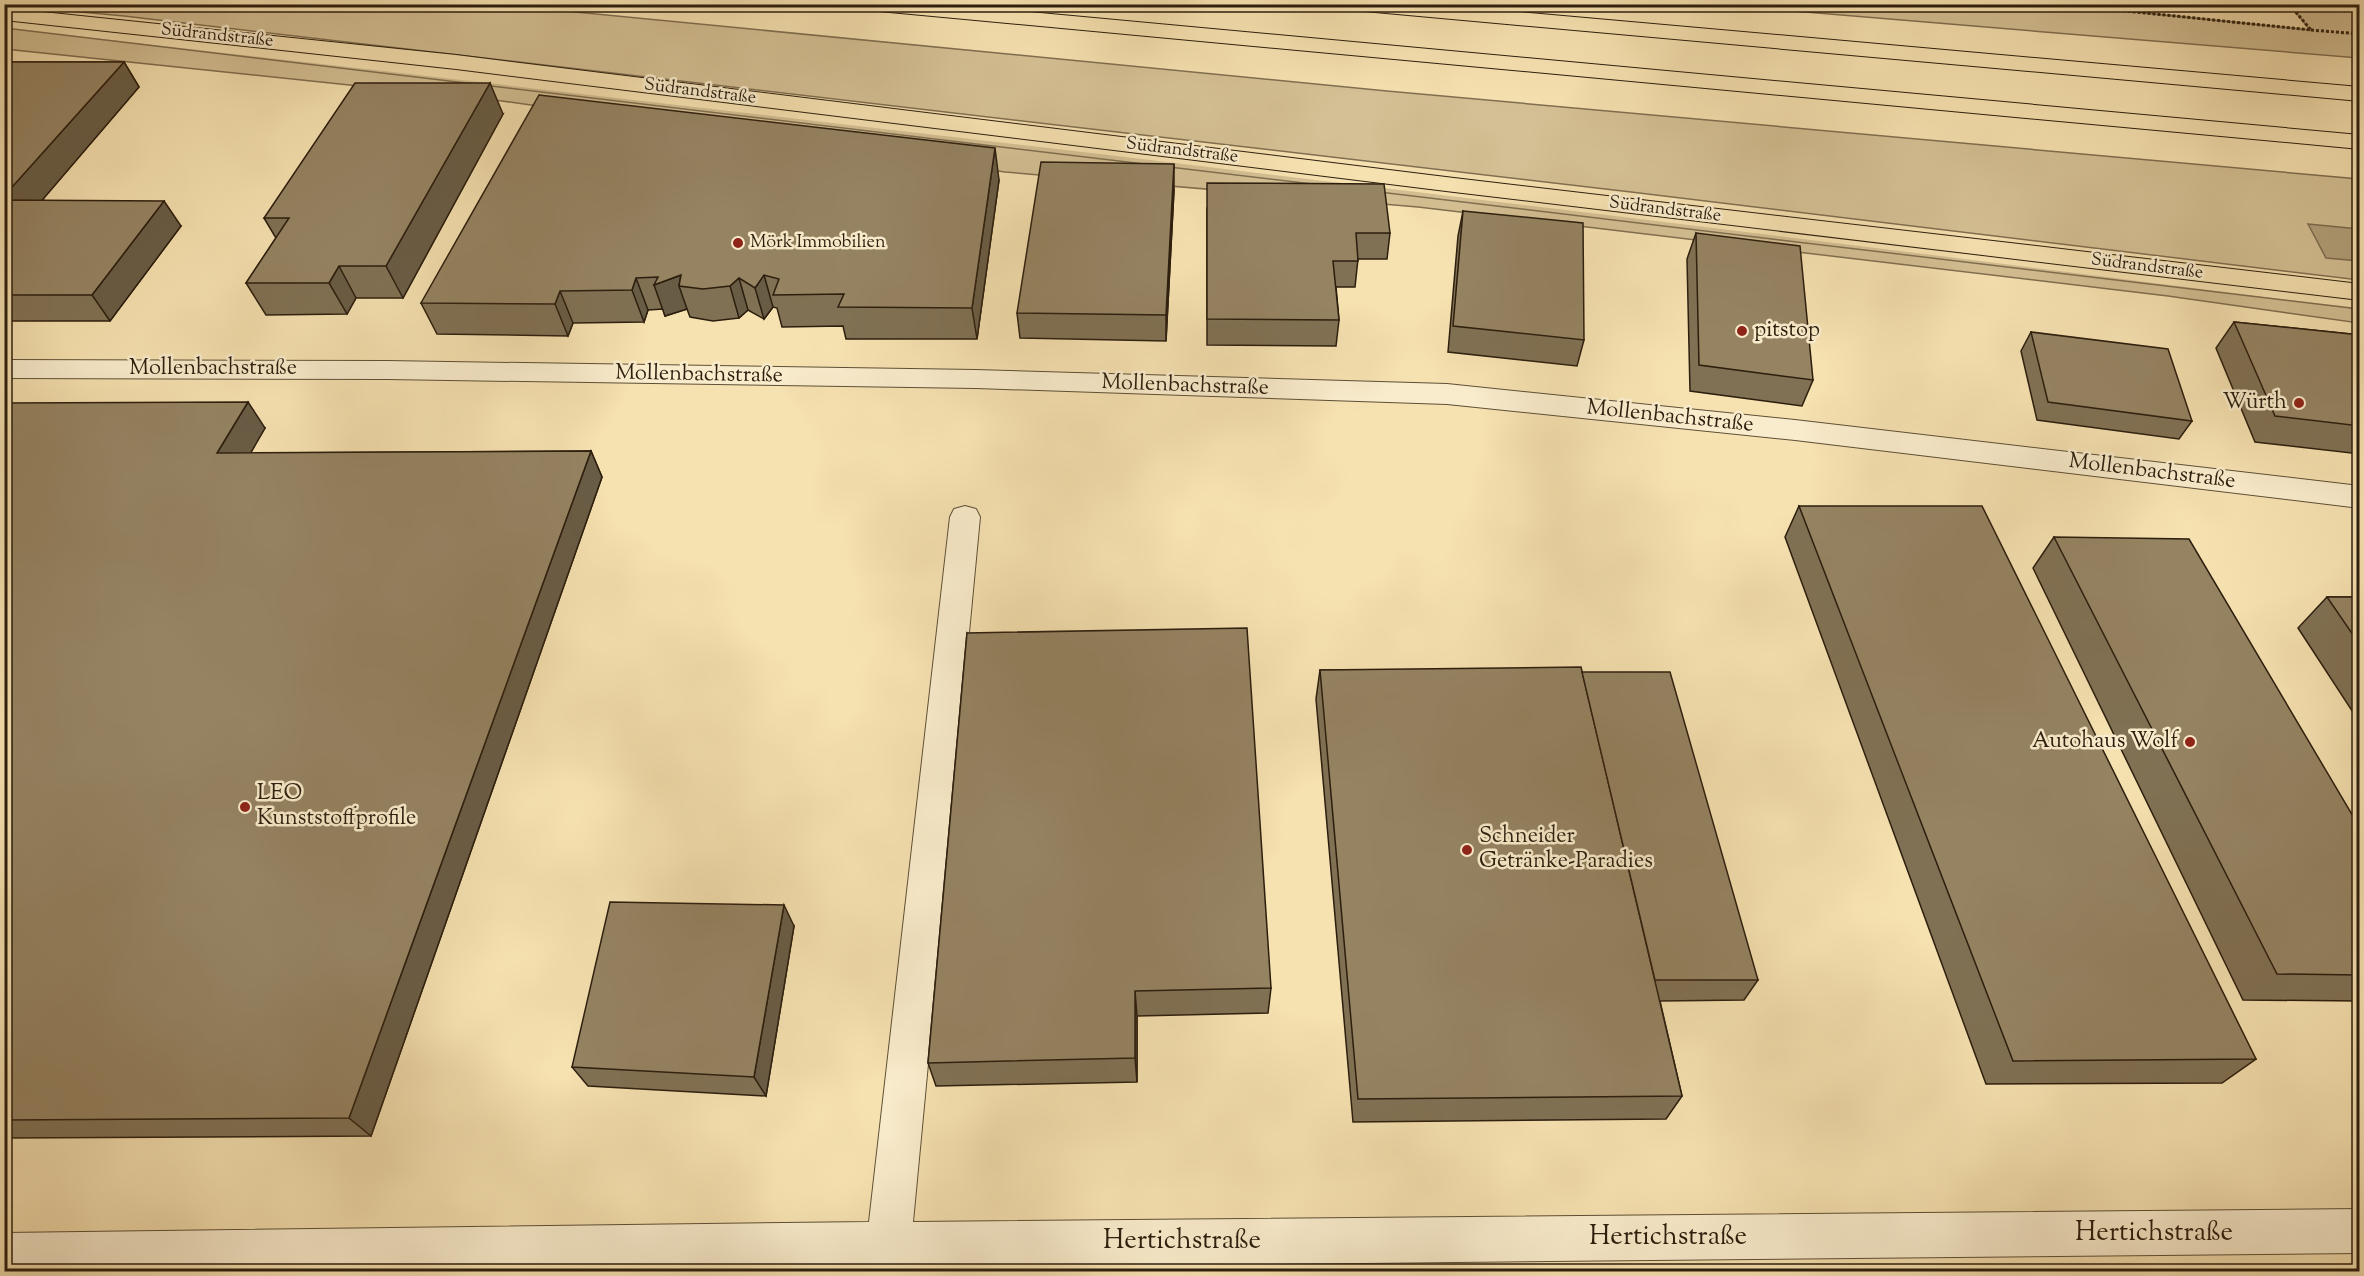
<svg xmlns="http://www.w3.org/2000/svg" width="2364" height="1276" font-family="'Sorts Mill Goudy',serif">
<rect width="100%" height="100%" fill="#f6e1b0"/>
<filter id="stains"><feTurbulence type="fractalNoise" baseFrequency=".00333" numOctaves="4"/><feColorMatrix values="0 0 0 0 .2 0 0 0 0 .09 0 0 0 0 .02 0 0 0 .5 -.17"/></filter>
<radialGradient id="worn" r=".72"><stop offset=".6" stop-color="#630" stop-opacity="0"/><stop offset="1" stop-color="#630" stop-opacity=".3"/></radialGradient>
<g fill="#d4c094" stroke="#806f51" stroke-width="1.5">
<polygon points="2058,4 2310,30 2290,5 2359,5 2359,58 1720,5"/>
<polygon points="5,5 504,5 1387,91 2359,179 2359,280 1631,192 124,16"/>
<path d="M5 28C790 117 1575 208 2359 309V323L2168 296 1418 207 1005 172 502 101 5 49Z"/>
</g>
<polygon fill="#b19f79" stroke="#7c6b4e" stroke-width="1.5" points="2308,224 2359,229 2359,261 2326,258"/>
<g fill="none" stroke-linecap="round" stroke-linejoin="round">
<defs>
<g id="minor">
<polygon points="4,360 387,361 976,370 1447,384 1795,420 2360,486 2360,508 1795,440 1447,404 976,388 387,379 4,378"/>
<polygon points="965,506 976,509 980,517 913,1222 2360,1209 2360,1253 462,1272 4,1272 4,1233 869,1222 950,517 954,509"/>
</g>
<polygon id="major" points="4,8 456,55 1454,178 2360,284 2360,300 1454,192 456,69 4,20"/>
<g id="highway">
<polygon points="858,4 943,4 2360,135 2360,149 868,10 861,8"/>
<polygon points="1343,4 1430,4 2360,87 2360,101 1353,10 1346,8"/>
</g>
</defs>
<use href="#minor" stroke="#5e4f36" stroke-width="2"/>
<use href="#major" stroke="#2c1e0e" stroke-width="2"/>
<use href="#highway" stroke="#2c1e0e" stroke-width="2"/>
<g stroke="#2c1e0e" stroke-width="3" stroke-dasharray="3 2" stroke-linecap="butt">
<polyline points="2058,4 2311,30 2289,4"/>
<polyline points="2311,30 2360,34"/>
</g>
<use href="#minor" fill="#f9eccc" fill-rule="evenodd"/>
<use href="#major" fill="#f6e1b0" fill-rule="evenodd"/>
<use href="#highway" fill="#f6e1b0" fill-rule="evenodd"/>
</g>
<g fill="#807154" stroke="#2c1e0e" stroke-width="1.5">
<polygon points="4,62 124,62 139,87 42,200 181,226 110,321 4,321"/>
<polygon points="503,114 403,298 356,298 347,314 266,315 246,283 276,238 264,218"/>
<polygon points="999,180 977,339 846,339 843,326 782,327 777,308 773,307 764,319 748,310 739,318 713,321 690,317 687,309 665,316 663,309 648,310 644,322 573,323 568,336 437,334 421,303"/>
<polygon points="1174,190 1166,341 1020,338 1017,313"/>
<polygon points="1207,208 1390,233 1387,259 1358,259 1355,287 1336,287 1339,320 1336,346 1207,345"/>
<polygon points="1463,211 1584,340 1577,366 1448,352 1458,236"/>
<polygon points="1696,233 1813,380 1802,406 1690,391 1687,259"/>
<polygon points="2234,322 2360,335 2360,454 2255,442 2216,348"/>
<polygon points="2031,332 2192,421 2179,439 2037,420 2021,351"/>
<polygon points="4,403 265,428 250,453 591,451 602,477 371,1136 4,1138"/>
<polygon points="1799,506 2256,1059 2222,1083 1986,1084 1785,537"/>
<polygon points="2054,537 2360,828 2360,1001 2243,1000 2033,568"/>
<polygon points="2327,597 2360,597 2360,723 2298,628"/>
<polygon points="967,633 1271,988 1268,1013 1137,1016 1137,1082 936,1086 928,1063"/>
<polygon points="1320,670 1582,672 1758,980 1744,1000 1660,1001 1682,1096 1666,1119 1353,1122 1316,699"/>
<polygon points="794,926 766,1096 588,1086 572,1067"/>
</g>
<g fill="#685c45" stroke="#2c1e0e" stroke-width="1.5">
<polygon points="124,62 139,87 20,226 4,205 4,196"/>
<polygon points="490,83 503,114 403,298 386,266"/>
<polygon points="995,148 999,180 977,339 972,308"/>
<polygon points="1174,164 1174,190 1166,341 1166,315"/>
<polygon points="164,201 181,226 110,321 92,295"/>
<polygon points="339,266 356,298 347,314 329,283"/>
<polygon points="681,275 679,286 687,309 665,316 654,285"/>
<polygon points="764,275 773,307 764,319 755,288"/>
<polygon points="636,278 648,310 644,322 632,290"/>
<polygon points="739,278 748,310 739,318 730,286"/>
<polygon points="560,291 573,323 568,336 555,304"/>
<polygon points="248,402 265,428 236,479 217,453"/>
<polygon points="591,451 602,477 371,1136 349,1118"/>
<polygon points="784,905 794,926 766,1096 754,1077"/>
<polygon points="1135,991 1137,1016 1137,1082 1135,1058"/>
</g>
<g fill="#958362" stroke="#2c1e0e" stroke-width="1.5">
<polygon points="4,62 124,62 4,196"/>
<polygon points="355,83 490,83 386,266 339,266 329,283 246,283 289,218 264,218"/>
<polygon points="539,95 995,148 972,308 838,307 844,294 773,295 779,279 764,275 755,288 739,278 730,286 703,289 679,286 681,275 654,285 658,277 636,278 632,290 560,291 555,304 421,303"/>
<polygon points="1041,162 1174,164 1166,315 1017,313"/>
<polygon points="1207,183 1384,184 1390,233 1356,233 1358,261 1333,261 1339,320 1207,319"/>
<polygon points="4,200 164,201 92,295 4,295"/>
<polygon points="1463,211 1583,223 1584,340 1453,326"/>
<polygon points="1696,233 1800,246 1813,380 1699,365"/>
<polygon points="2234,322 2360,335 2360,426 2275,416"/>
<polygon points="2031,332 2168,349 2192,421 2048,402"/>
<polygon points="248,402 217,453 591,451 349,1118 4,1120 4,403"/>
<polygon points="1799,506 1982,506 2256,1059 2013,1061"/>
<polygon points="2054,537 2189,539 2360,828 2360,975 2277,974"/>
<polygon points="2327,597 2360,597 2360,645"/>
<polygon points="1247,628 1271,988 1135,991 1135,1058 928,1063 967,633"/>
<polygon points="1581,667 1682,1096 1358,1099 1320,670"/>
<polygon points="1582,672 1670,672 1758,980 1655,980"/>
<polygon points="610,902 784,905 754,1077 572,1067"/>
</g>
<g fill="#8f2418" stroke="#f9eccc" stroke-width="2">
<circle cx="738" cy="243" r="6"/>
<circle cx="1742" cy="331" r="6"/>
<circle cx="2299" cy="403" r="6"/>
<circle cx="2190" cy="742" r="6"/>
<circle cx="245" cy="807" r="6"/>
<circle cx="1467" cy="850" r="6"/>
</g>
<g text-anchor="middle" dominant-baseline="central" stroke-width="5" stroke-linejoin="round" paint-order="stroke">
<g font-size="18" fill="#2c1e0e" stroke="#f9eccc">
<text transform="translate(217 36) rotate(6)">Südrandstraße</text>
<text transform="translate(700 92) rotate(7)">Südrandstraße</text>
<text transform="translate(1182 151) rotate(7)">Südrandstraße</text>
<text transform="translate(1665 210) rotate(7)">Südrandstraße</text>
<text transform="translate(2147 267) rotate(7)">Südrandstraße</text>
</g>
<g font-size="18" fill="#2c1e0e" stroke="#f9eccc" text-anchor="start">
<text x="750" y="243">Mörk Immobilien</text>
</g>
<g font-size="22" fill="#2c1e0e" stroke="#f9eccc" text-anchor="start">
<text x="1754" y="331">pitstop</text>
<text x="2287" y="403" text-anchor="end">Würth</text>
<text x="2178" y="742" text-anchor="end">Autohaus Wolf</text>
<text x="257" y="794">LEO<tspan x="257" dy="25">Kunststoffprofile</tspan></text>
<text x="1479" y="837">Schneider<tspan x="1479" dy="25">Getränke-Paradies</tspan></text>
</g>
<g font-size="22" fill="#2c1e0e" stroke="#f9eccc">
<text x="213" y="369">Mollenbachstraße</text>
<text transform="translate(699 375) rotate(1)">Mollenbachstraße</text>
<text transform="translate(1185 386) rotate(2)">Mollenbachstraße</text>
<text transform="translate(1670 417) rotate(6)">Mollenbachstraße</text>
<text transform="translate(2152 472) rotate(7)">Mollenbachstraße</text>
</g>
<g font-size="27" fill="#2c1e0e" stroke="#f9eccc">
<text x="2154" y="1233">Hertichstraße</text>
<text x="1668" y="1237">Hertichstraße</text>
<text x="1182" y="1241">Hertichstraße</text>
</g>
</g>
<rect width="2364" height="1276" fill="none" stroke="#f6e1b0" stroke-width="24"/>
<rect x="6" y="6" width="2352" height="1264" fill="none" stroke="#2c1e0e" stroke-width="3"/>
<rect x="12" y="12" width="2340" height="1252" fill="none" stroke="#2c1e0e" stroke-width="1.5"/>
<rect width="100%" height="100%" filter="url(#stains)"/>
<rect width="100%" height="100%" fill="url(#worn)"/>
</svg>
